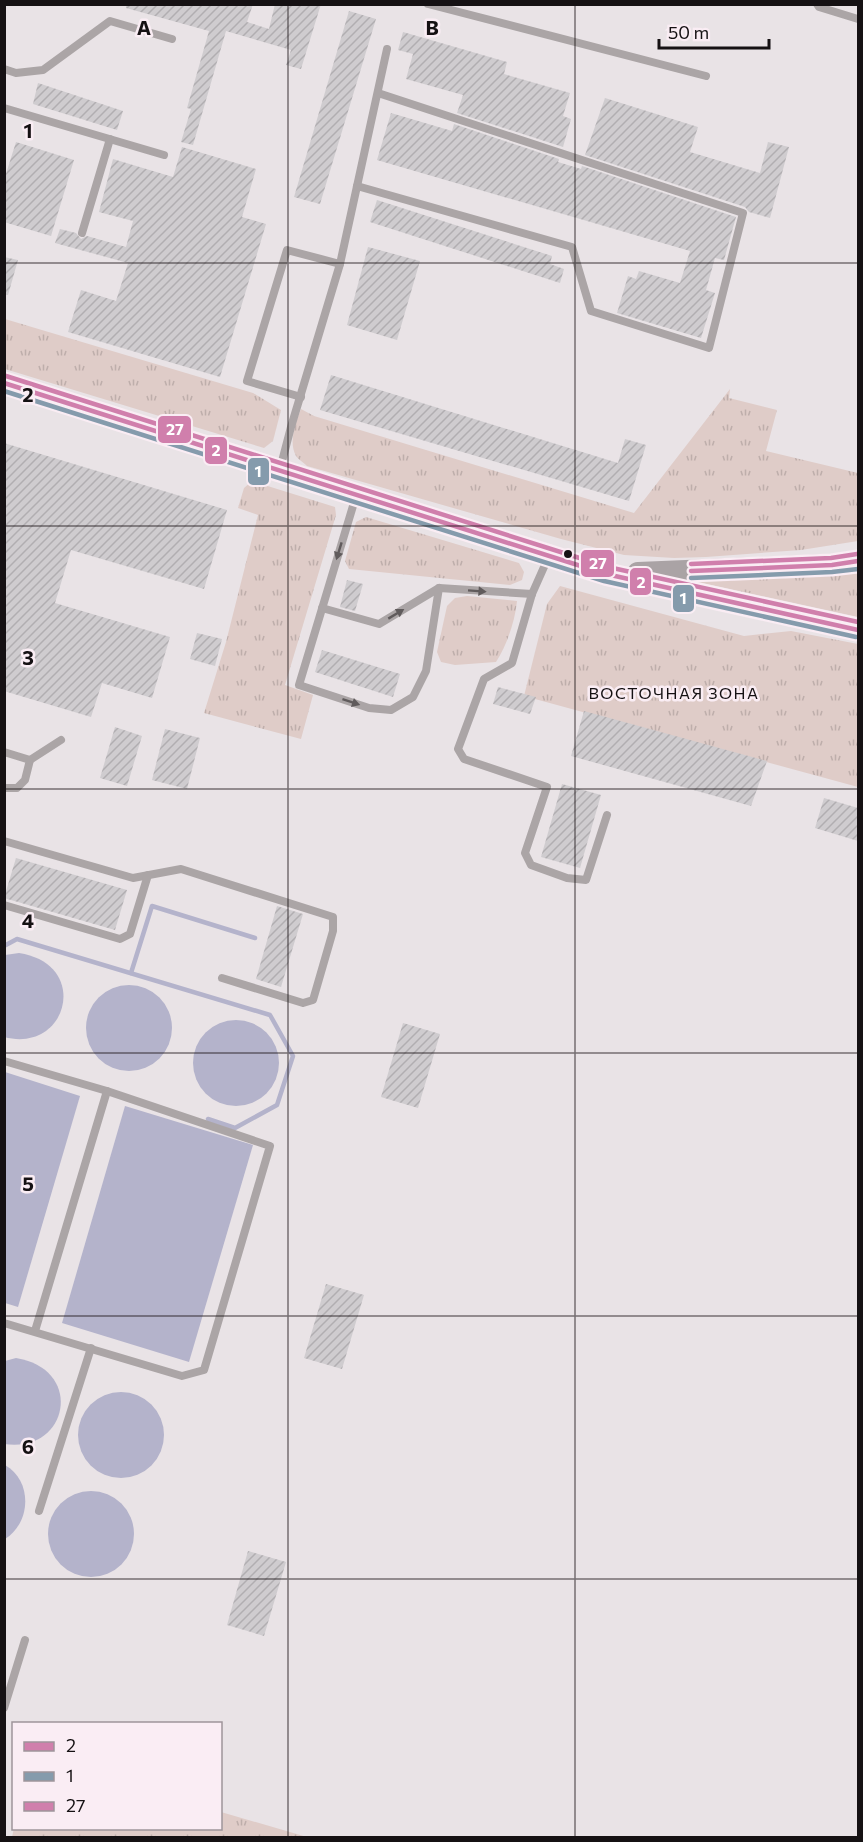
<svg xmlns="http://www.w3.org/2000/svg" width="863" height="1842" font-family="Commissioner,sans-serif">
<defs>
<pattern id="grass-tufts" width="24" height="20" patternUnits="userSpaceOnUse" patternTransform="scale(1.5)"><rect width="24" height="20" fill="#dfccc8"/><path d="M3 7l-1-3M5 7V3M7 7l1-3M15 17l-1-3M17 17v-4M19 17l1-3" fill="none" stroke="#beaeab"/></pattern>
<pattern id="building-hatch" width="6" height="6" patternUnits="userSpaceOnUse" patternTransform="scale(1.5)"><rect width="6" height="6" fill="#cfcccf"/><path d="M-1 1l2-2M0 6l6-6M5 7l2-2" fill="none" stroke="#b1aeb1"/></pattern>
</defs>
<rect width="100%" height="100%" fill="#e9e3e6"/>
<g fill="url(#grass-tufts)">
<polygon points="5,319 253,393 281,410 273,441 264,448 5,369"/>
<path d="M730 389 729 398 777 410 766 451 858 473V541L801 550 706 557 674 558 624 555 561 539 307 466C304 463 298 459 296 456 288 442 296 422 301 409L314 416 634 513Z"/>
<polygon points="252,481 335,507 336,515 285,685 313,695 301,739 204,713 226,642 258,515 238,508 244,488"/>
<polygon points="366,517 519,563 524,572 522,580 510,585 349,569 345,561 356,522"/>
<polygon points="858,571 858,617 698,582"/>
<polygon points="560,586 744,636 791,631 858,644 858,787 524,696 547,604"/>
<path d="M467 596 517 601C515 621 507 645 496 662L455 665 441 662 437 652 447 606 455 598Z"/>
<polygon points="221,1812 307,1837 12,1837 14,1828 220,1828"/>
</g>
<g fill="#b4b3cb">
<path d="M19 953C91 964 68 1054 4 1037L5 955Z"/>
<circle cx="129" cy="1028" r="43"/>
<circle cx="236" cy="1063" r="43"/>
<polygon points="5,1072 80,1096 18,1307 5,1303"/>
<polygon points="125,1106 253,1145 189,1362 62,1323"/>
<path d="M16 1358C85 1369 69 1454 4 1444L5 1361Z"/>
<circle cx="121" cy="1435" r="43"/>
<path d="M5 1465C33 1481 31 1523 5 1539Z"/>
<circle cx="91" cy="1534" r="43"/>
</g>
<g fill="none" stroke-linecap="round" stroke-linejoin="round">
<g stroke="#b4b3cb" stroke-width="4.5">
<polyline points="4,946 17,939 270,1015 293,1056 277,1105 235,1128 208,1119"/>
<polyline points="131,973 152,906 255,938"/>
</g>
</g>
<g fill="url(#building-hatch)">
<polygon points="126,4 253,4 247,22 269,29 275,4 321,4 301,69 286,65 291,50 226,31 193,145 181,142 191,109 187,108 209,31 126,8"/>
<polygon points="349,11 376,19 320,204 294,197"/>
<polygon points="403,32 507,62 504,74 570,93 563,116 571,119 563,147 457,113 463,95 406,79 413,54 398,50"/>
<polygon points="38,83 123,111 117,130 33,104"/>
<polygon points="605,98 698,127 690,152 760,173 768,142 789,147 770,218 749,212 745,207 585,155"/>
<polygon points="391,113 452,131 454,124 559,159 558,162 581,169 582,166 736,217 724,260 715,258 706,290 715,293 701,338 617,313 628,276 636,279 639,271 680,283 690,251 377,160"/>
<polygon points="16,142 74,160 51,236 4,222 4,180"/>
<polygon points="182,147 256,169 242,217 266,224 220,377 68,332 81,290 116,301 128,263 55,243 60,229 76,233 81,239 87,236 126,247 133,221 99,212 113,159 173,177"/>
<polygon points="377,200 552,256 550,264 564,269 560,283 370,222"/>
<polygon points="368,247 420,261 397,340 347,325"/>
<polygon points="4,257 18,260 8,295 4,295"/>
<polygon points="331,375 618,463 625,439 646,445 629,501 320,410"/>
<polygon points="4,443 227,510 204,589 71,550 55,603 170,637 152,698 102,683 91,717 4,691"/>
<polygon points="347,580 363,584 355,611 340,607"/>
<polygon points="197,633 222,639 215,666 190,659"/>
<polygon points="322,650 400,674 393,697 315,672"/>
<polygon points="498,687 536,697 530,714 493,704"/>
<polygon points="584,711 767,761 751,806 571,756"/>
<polygon points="115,727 142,736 127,786 100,778"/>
<polygon points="165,729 200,738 187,789 152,780"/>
<polygon points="562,784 601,795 580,868 541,857"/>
<polygon points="824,798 858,808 858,841 815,828"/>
<polygon points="16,858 127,890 115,930 4,898"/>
<polygon points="277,906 303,914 281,987 256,979"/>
<polygon points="403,1023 440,1034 418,1108 381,1097"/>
<polygon points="326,1284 364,1295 342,1369 304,1358"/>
<polygon points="248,1551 286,1562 264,1636 227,1625"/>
</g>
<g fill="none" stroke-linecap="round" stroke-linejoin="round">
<g stroke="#aba5a6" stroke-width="8">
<polyline points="428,4 706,76"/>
<polyline points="817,4 819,7 858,19"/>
<polyline points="4,69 16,73 43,70 110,21 172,39"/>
<polyline points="4,108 164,155"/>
<polyline points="357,186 572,247 591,311 709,348 743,213 378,93"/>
<polyline points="82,233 110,139"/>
<polyline points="301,397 247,381 287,250 340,264"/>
<polyline points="280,469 291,427 340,264 387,49"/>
<polyline points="356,496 299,685 369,708 391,710 413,697 426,671 439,588 532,594"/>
<polyline points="548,558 532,594 512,663 484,679 458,749 464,759 547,787 525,853 531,865 567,878 586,880 607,815"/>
<polyline points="322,608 379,624 439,588"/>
<polyline points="4,752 30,760 25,780 17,788 4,788"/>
<polyline points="30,760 61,740"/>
<polyline points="4,841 133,878 181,869 333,917 333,931 313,1000 303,1003 222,978"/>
<polyline points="4,905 120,939 130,934 148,875"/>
<polyline points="4,1061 107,1091 270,1146 204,1370 182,1376 4,1323"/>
<polyline points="35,1331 107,1091"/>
<polyline points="39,1511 91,1348"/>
<polyline points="4,1708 25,1640"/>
</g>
<g stroke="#aaa3a5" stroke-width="22">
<polyline points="4,383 606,574 858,630"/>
<polyline points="638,573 832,565 858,561"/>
</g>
<defs>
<g id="bus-1">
<polyline points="4,383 606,574 858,630"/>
<polyline points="691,571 832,565 858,561"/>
</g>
<g id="bus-2">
<polyline points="4,391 604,581 856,637"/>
<polyline points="691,578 832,572 858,569"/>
</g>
<g id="bus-3">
<polyline points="6,376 608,567 858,622"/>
<polyline points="691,564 831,558 857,554"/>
</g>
</defs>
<use href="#bus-1" stroke="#faedf4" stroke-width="9"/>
<use href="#bus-2" stroke="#faedf4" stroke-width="9"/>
<use href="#bus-3" stroke="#faedf4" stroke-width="9"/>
<use href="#bus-1" stroke="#d07fac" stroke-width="4.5"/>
<use href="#bus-2" stroke="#859bac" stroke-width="4.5"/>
<use href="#bus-3" stroke="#d07fac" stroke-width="4.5"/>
</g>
<defs><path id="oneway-solid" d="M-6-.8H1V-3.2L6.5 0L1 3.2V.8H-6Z" transform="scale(1.5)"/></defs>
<g fill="#605b5c">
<use href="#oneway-solid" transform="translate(339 551) rotate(107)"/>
<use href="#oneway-solid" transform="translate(477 591) rotate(4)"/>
<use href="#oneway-solid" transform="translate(396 614) rotate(-31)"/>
<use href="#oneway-solid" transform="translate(351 702) rotate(18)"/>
</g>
<path fill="none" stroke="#151113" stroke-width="1.5" stroke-opacity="0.55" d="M288 4V1838M575 4V1838M4 263H858M4 526H858M4 789H858M4 1053H858M4 1316H858M4 1579H858"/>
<circle fill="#151113" stroke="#faedf4" stroke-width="2" cx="568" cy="554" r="5"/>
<g text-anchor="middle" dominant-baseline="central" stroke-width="5" stroke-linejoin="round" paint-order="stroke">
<g font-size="16" letter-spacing="1.5" fill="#151113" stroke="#faedf4">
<text x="674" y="692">ВОСТОЧНАЯ ЗОНА</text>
</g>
</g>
<g font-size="20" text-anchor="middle" font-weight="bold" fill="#151113" stroke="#faedf4" stroke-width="5" stroke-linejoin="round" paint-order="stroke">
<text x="144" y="35">A</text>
<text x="432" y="35">B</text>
<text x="28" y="138">1</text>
<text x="28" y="402">2</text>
<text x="28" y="665">3</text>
<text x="28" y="928">4</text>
<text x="28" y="1191">5</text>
<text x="28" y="1454">6</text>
</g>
<g stroke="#faedf4" stroke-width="2">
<rect x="157" y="415" width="35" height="29" rx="6" fill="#d07fac"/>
<rect x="204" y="436" width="24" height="29" rx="6" fill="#d07fac"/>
<rect x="247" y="457" width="23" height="29" rx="6" fill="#859bac"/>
<rect x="580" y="549" width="35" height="29" rx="6" fill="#d07fac"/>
<rect x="629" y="567" width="23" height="29" rx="6" fill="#d07fac"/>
<rect x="672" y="584" width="23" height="29" rx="6" fill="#859bac"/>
</g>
<g font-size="16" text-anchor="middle" font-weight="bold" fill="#fff">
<text x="175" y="435">27</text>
<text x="216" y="456">2</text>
<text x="258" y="477">1</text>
<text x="598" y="569">27</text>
<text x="641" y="588">2</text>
<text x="683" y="604">1</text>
</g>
<rect width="863" height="1842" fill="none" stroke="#151113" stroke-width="12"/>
<rect x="12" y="1722" width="210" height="108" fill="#faedf4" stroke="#9e959a" stroke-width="1.5"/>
<rect x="24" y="1742" width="30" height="9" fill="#d07fac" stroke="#9e959a" stroke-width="1.5"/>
<text x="66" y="1752" font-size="18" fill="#151113">2</text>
<rect x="24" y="1772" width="30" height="9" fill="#859bac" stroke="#9e959a" stroke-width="1.5"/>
<text x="66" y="1782" font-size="18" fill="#151113">1</text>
<rect x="24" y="1802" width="30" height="9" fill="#d07fac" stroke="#9e959a" stroke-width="1.5"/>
<text x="66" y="1812" font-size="18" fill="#151113">27</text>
<path d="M659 39v9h110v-9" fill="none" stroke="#151113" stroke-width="3"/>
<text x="668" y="39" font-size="18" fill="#151113" stroke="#faedf4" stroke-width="4.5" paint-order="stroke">50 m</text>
</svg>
